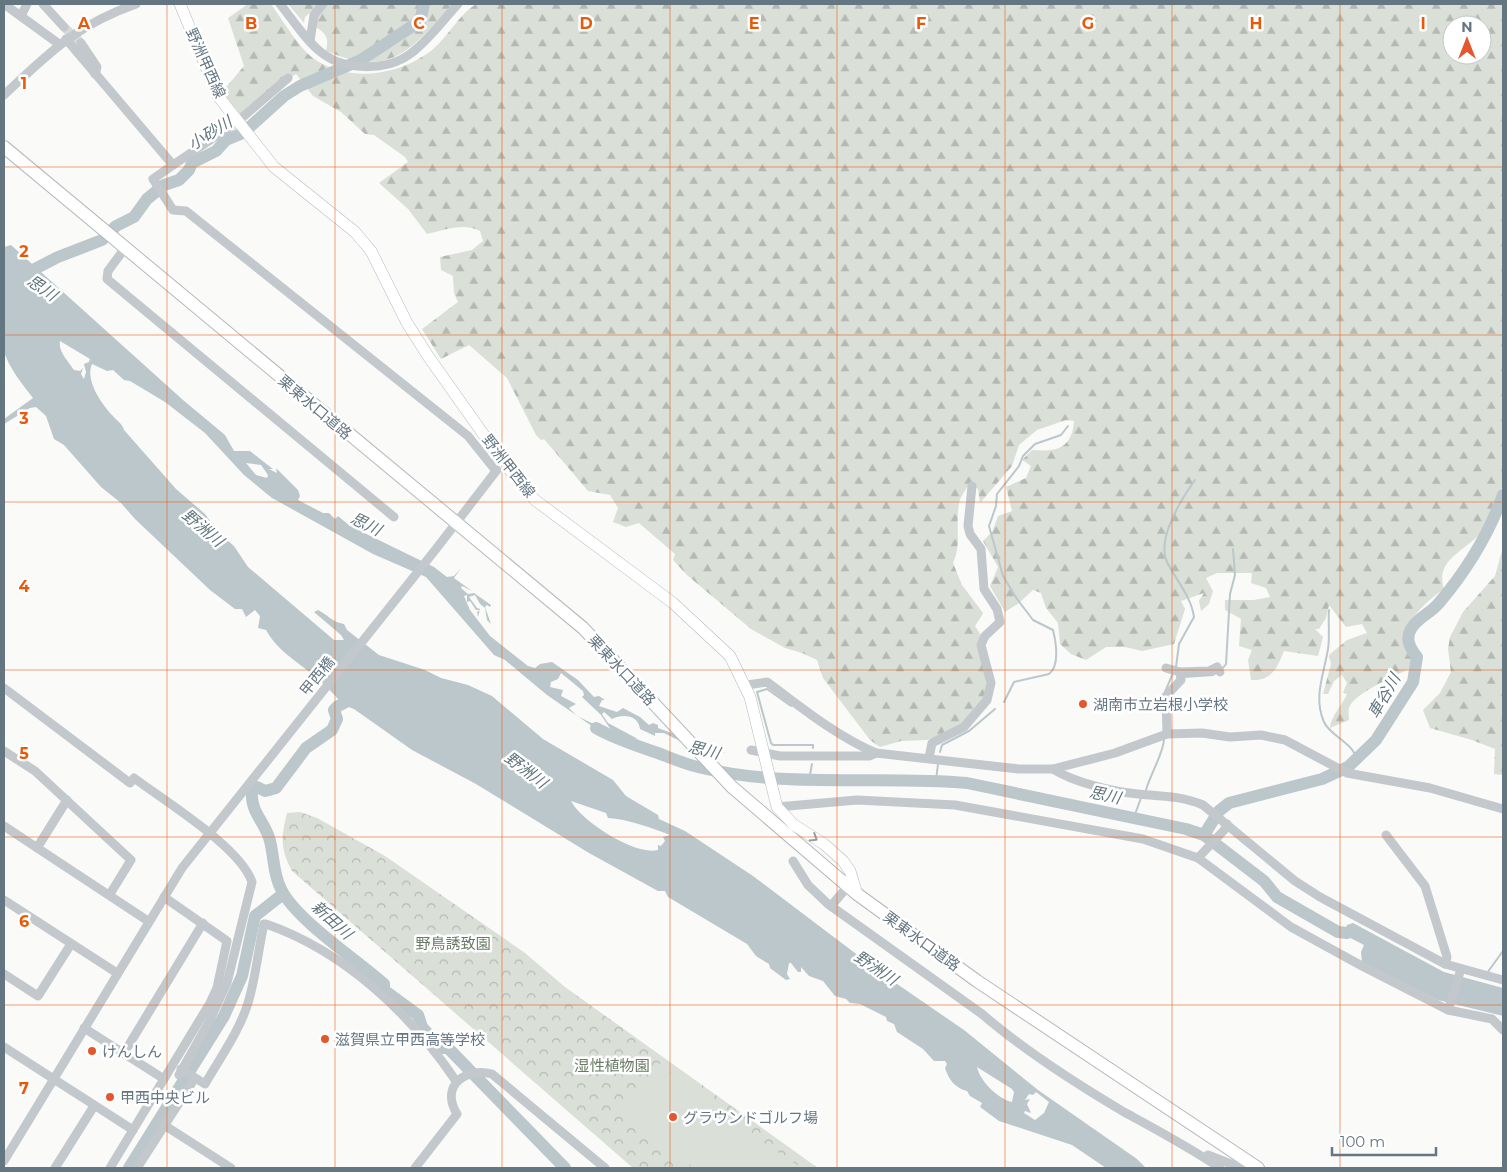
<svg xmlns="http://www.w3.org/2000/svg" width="1507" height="1172" font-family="Montserrat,'Noto Sans JP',sans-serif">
<defs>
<pattern id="forest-firs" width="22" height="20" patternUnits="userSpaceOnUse" patternTransform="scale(1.25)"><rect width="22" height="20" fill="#dadfd7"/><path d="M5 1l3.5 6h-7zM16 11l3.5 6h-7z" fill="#b4b9b4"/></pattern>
<pattern id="park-crowns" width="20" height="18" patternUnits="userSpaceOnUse" patternTransform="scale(1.25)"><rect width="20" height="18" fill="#dadfd7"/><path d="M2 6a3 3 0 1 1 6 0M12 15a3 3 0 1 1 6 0" fill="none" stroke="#b4b9b4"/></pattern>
</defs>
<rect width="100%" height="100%" fill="#fafaf8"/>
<g fill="url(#forest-firs)" fill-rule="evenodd">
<path d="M248 4H271C281 18 300 49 313 58 347 83 396 76 428 53 447 40 457 16 476 4H1503V484C1498 499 1492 518 1482 531 1467 551 1434 559 1444 589 1427 601 1412 614 1405 634L1419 665C1404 671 1353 693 1349 708 1348 711 1349 716 1349 720L1330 728C1331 715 1342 706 1347 694L1343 693 1347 683 1342 675 1334 681 1328 694H1323L1331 664 1329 655 1347 640 1367 633 1362 624 1346 627 1329 605 1326 618 1319 629H1315L1323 637 1318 656 1284 651C1277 668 1272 681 1251 680L1248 660 1252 650 1239 646 1241 619 1225 610V600H1254L1270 597 1266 588 1251 583 1252 573H1217L1206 578 1213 591 1209 604 1201 611 1199 601 1204 593 1181 601 1185 609 1174 644 1142 651 1125 647H1106L1086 660 1071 654 1060 644 1058 623 1046 608 1041 593 1033 590 1019 603 1005 612 990 586 998 567 983 541 992 532 998 516 1012 511 1006 487 1026 478 1031 466 1022 460 1032 450C1056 452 1072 449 1074 421L1066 420 1037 430 1019 445 1012 466 980 503 978 489 970 483C966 489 960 497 959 504 955 524 962 544 953 563L962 585 983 613 975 626 983 638 987 701 952 732 926 740 901 741 880 747 870 740 823 678 817 660 802 653 785 648 751 629 687 575 673 560 675 554 639 523 626 527 613 522 618 508 610 495 588 491 544 439 541 440 536 435 507 378 469 345 441 359 422 329 458 302 454 293 453 276 441 270 440 257 472 250 483 241 480 231C465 222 443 230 427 234L408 209 379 183 408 162 405 157 374 135 365 134 341 112 313 96 296 74 241 115 222 92 244 66 228 18ZM1452 25H1482V55H1452Z"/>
<polygon points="288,4 321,4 305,17 304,23"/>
<path d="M326 4H453C411 49 392 79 326 51 329 39 327 34 316 27L317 17Z"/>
<polygon points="1503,547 1503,775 1494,774 1495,749 1472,740 1430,728 1423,710 1440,693 1451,672 1448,649 1450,637 1463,612 1495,576"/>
</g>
<path fill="url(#park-crowns)" d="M300 812 317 818 385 856 525 953 565 987 818 1168H633L292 871C280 849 281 837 287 813Z"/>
<polygon fill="#dadfd7" points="660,1063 715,1111 802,1168 691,1168 690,1164 682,1165 657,1138 618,1114 633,1094 651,1079"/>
<g fill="#bbc7cb" fill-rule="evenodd">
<path d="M11 245 183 400 225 435 234 451H250L273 469H269L277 473 276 468 298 490 300 496 298 500 323 513H329L335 519 338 516 350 526 434 567 447 577 454 576 461 568 454 578 472 591 462 586 461 588 468 594 474 593 491 605 490 607 487 605 485 607 491 624 487 620 485 608 480 604 475 595 469 597 477 608 480 609 478 617 477 612 480 610H476L470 601 467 602V595L464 596 470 610 490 636 528 666 535 668 540 664 552 662 578 680 594 697 599 696 605 700H602L599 706 617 712 623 708 640 717 649 725 653 723 658 725V728L726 753 684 743 664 733H655V736L640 729C638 714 622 714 612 719L604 712 602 714 608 723 638 739 631 738 633 743 627 738 620 739 609 727 601 715 582 697 584 695 583 691 561 673 558 679 551 682 550 687 563 690 561 696 576 704 569 708 577 716 600 727 603 732 610 735 602 733 547 695 505 660 494 655 426 577 373 554 272 498 244 475 205 433 165 402 130 381 124 380 113 370 107 371 92 364C85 380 101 403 112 415 117 421 122 423 124 430L176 489 205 514 219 533 234 546 248 567 334 640H344L341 635 314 612 318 610C328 615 332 622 344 624L347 630 379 655 425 670 441 678 468 685 492 696 543 739 613 780 626 796 658 815 659 819 685 831 753 876 884 975 964 1030 1038 1090 1137 1159 1146 1168H1106L1072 1145 999 1121 980 1107 982 1103 970 1096 967 1091C955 1088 949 1080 945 1068L947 1064 945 1061H934L923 1049 897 1032 894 1024 887 1021 886 1017 860 1004 850 1003 846 999 835 996 823 981 809 976 801 967V972H798L791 963H789L787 974 790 979 786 980 770 968 769 964 756 956 747 944 668 897 665 891H658L589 853 476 784 412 750 354 709 346 706 340 708 341 724H339L337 710 351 702V699H338C332 692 325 685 318 679 300 663 278 652 266 630L258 628 260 616 255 610 246 617 242 609H235L210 590 135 519 121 503 101 487 64 445 54 439 46 416 36 407 30 408 4 424V419L33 398C22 384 10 369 4 352V247ZM60 341 90 359 89 362 84 364 86 372 84 379 81 374 83 368 80 371 74 370C68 361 58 351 60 341ZM246 463 261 465 268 475 267 478 256 475ZM571 801 606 813 608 818C627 819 652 828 670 835L663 837 665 841 661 846 658 845V850C635 856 581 821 571 801ZM977 1067 1012 1089 1014 1092 1012 1102C998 1099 980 1081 977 1067ZM1036 1092 1049 1102 1044 1113 1035 1120 1024 1113 1025 1111 1031 1113 1027 1104 1030 1099 1025 1100 1029 1094 1033 1095Z"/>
<polygon points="1353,923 1444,972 1503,988 1503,1016 1438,1000 1362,962 1361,952 1364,945 1331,928 1345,930 1347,925"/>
</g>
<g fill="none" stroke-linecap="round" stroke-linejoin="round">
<g stroke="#bbc7cb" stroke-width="2">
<path d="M1329 610C1328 622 1330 637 1328 649 1324 674 1313 697 1324 722 1330 736 1354 743 1356 759"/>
<path d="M1176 667 1179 644 1194 617C1191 596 1176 580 1167 562 1156 539 1182 498 1195 480"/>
<polyline points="1222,669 1226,664 1230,594 1235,575 1233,549"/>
<polyline points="1183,677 1213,675 1218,672"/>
<polyline points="1165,692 1173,673"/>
<path d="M1004 702 1014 682 1049 674C1060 666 1056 642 1053 630L1033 620 1017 599 1003 576 989 526 996 506 997 494 1019 466 1023 456 1035 444 1061 435 1068 426"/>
<polyline points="791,706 767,689 757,692 771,743 773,745 813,745 813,748"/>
<polyline points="940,752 942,745 969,731 995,709"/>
<polyline points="809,780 812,764"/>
<polyline points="936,780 938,764"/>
<path d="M1146 790C1150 775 1164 752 1164 739"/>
<polyline points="1134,817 1141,798"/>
<polyline points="1487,973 1503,951"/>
</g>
<g stroke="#bbc7cb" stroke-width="12">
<polyline points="23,275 58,257 102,240 116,226 134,217 147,199 164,185 179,180 189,170 192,163 216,151 226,140 243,133 284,96 300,86 361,60 420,21 424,4"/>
<path d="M361 690 360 695 338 706 334 710 337 719 332 730 306 748 276 788 265 791 257 787 252 792C250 812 266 823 270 841 274 856 273 874 281 889 296 920 356 959 384 984V990L418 1015 422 1027 441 1048H448L565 1168"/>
<path d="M596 728C615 739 635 745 655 752 669 757 684 764 698 767 786 789 878 775 967 783L1186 829 1204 835 1264 881 1277 897 1338 932 1347 933"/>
<path d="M1204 835 1219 811 1229 803 1322 779 1348 767 1376 740 1413 682 1417 657C1410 648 1405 639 1411 629 1417 618 1431 613 1439 603 1467 570 1488 536 1503 495"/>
<polyline points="129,1168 224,1016 242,976 255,916 283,894"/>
</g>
<polyline stroke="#d5d9db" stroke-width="9" stroke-dasharray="9 4.5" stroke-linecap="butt" points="64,27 81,43"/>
<defs>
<polyline id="major" points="180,4 218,96 274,167 355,232 371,251 407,323 428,356 503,462 535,500 673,603 730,656 750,697 777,807 794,825 824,844 843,861 850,871 857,894"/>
<polyline id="highway" points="4,147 583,628 732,787 857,894 977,981 1258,1168"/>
</defs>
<use href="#major" stroke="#b5babe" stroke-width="12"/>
<use href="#highway" stroke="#b4b9bd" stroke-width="14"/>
<g stroke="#c3c8cc" stroke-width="9">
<polyline points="4,4 59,44"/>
<polyline points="43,4 64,27"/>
<path d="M280 4C293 20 306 41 322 53 345 71 387 71 410 54 428 41 443 20 458 4"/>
<polyline points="21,16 27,4"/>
<polyline points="66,39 173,165 153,179 173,210 186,211 468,436 496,471"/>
<polyline points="310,41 314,15 323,4"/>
<polyline points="81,43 97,67 95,74"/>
<path d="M4 95C49 53 76 25 136 4"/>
<polyline points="173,165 237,122 288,78"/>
<polyline points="125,248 108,271 107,279 394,517"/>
<polyline points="1166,668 1180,672"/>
<path d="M747 685 767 682C801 707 836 736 876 753L1019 769H1053L1115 753 1167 734 1202 733 1230 737 1261 735 1285 740 1347 773 1430 788 1503 809"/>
<path d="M4 688 130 783 134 778C166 802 240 847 252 882L227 983 209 1022 179 1075"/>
<polyline points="1167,734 1166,696 1181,680 1180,672 1209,671 1217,667 1220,672"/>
<polyline points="751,750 780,756 869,756 876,753"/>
<polyline points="4,751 35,771 131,860 110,894"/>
<polyline points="929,758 932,743 964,727 987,700 991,683 981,645 985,636 1000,622 997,609 984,589 981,549 970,534 968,526 972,486"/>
<path d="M1053 769C1073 782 1113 792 1138 794 1161 796 1182 796 1203 805L1295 881 1320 897 1445 964 1503 980"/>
<polyline points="777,807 857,800 955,805 1143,839 1198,858 1291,927 1362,966 1448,1010 1492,1019 1503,1030"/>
<polyline points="4,826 148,921"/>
<polyline points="1386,835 1425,886 1447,957 1445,964"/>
<polyline points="37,848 67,800"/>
<polyline points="1198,858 1227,827 1227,824"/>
<path d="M793 861 808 885 828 904 982 1014C1025 1051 1075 1083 1124 1112 1157 1130 1189 1147 1220 1168"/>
<polyline points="4,900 117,973"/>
<polyline points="831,906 848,886"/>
<polyline points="4,974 38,996 71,944"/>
<polyline points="1448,1010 1461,969"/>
<polyline points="84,1028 164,1079"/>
<polyline points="4,1047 133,1130 210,1003 217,988 227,941 164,897"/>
<polyline points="124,1053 203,923"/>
<path d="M181 1069 205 1084C220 1058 239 1032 248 1003 256 977 258 950 264 924H266C344 951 410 1013 456 1081"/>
<polyline points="164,1125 231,1168"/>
<polyline points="1208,1155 1241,1168"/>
<polyline points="4,1161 182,868 436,549 503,462"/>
<polyline points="55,1168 94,1106"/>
<polyline points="110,1168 133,1130"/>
<polyline points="137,1168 195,1078"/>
<path d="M415 1168 457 1114C440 1086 465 1067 492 1074L605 1168"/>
</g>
<use href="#major" stroke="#fff" stroke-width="11"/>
<use href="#highway" stroke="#fff" stroke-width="12"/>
</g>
<defs><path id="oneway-chevron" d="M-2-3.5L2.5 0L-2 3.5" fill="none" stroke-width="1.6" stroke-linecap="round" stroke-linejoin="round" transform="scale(1.25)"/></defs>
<use stroke="#939fa8" href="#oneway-chevron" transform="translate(814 838) rotate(32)"/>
<path fill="none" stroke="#e8590c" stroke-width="1" stroke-opacity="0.55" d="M167 4V1168M335 4V1168M502 4V1168M670 4V1168M837 4V1168M1005 4V1168M1172 4V1168M1340 4V1168M4 167H1503M4 335H1503M4 502H1503M4 670H1503M4 837H1503M4 1005H1503"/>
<g fill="#e4572e" stroke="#fff" stroke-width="2">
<circle cx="1083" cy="704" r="5"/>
<circle cx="325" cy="1039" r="5"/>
<circle cx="92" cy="1051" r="5"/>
<circle cx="110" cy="1097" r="5"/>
<circle cx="673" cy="1117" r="5"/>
</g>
<g text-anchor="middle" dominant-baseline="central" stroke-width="5" stroke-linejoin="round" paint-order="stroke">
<g font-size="15" fill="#657683" stroke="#fff">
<text transform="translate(206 63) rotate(66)">野洲甲西線</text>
<text transform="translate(315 407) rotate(40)">栗東水口道路</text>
<text transform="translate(509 466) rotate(52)">野洲甲西線</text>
<text transform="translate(622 670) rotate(47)">栗東水口道路</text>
<text transform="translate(317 676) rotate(-51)">甲西橋</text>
<text transform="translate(922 941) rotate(36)">栗東水口道路</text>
</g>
<g font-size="15" fill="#657683" stroke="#fff" text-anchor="start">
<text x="1093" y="704">湖南市立岩根小学校</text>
<text x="335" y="1039">滋賀県立甲西高等学校</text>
<text x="102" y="1051">けんしん</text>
<text x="120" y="1097">甲西中央ビル</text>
<text x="683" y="1117">グラウンドゴルフ場</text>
</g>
<g font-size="15" fill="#687a64" stroke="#fff">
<text x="453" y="943">野鳥誘致園</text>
<text x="612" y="1065">湿性植物園</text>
</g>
<g font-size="16" font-style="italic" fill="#60757c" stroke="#fff">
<text transform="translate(210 133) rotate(-32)">小砂川</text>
<text transform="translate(42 288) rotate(34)">思川</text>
<text transform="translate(366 524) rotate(26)">思川</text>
<text transform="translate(203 528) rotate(40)">野洲川</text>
<text transform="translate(1384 696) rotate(-60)">車谷川</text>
<text transform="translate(704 750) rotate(14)">思川</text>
<text transform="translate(526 770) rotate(37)">野洲川</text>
<text transform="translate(1105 795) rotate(12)">思川</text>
<text transform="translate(332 920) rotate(42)">新田川</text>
<text transform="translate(876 968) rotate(34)">野洲川</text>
</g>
</g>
<g font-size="16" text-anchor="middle" font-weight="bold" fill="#e8590c" stroke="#fff" stroke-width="5" stroke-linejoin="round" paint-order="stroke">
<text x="84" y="29">A</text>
<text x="251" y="29">B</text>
<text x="419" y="29">C</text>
<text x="586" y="29">D</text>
<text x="754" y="29">E</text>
<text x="921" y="29">F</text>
<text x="1088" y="29">G</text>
<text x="1256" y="29">H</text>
<text x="1423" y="29">I</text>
<text x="24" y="89">1</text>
<text x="24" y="257">2</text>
<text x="24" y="424">3</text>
<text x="24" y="592">4</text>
<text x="24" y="759">5</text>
<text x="24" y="927">6</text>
<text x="24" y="1094">7</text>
</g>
<rect width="1507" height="1172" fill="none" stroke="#657683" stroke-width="10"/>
<g transform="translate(1467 40)"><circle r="24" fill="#ffffff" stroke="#c1c8cd"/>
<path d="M0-4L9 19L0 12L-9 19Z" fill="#e4572e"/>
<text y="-8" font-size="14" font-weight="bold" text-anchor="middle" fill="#657683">N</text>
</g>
<path d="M1332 1147v8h104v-8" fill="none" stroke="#657683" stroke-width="2.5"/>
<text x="1340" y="1147" font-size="15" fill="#657683" stroke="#ffffff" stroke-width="4" paint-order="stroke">100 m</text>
</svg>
